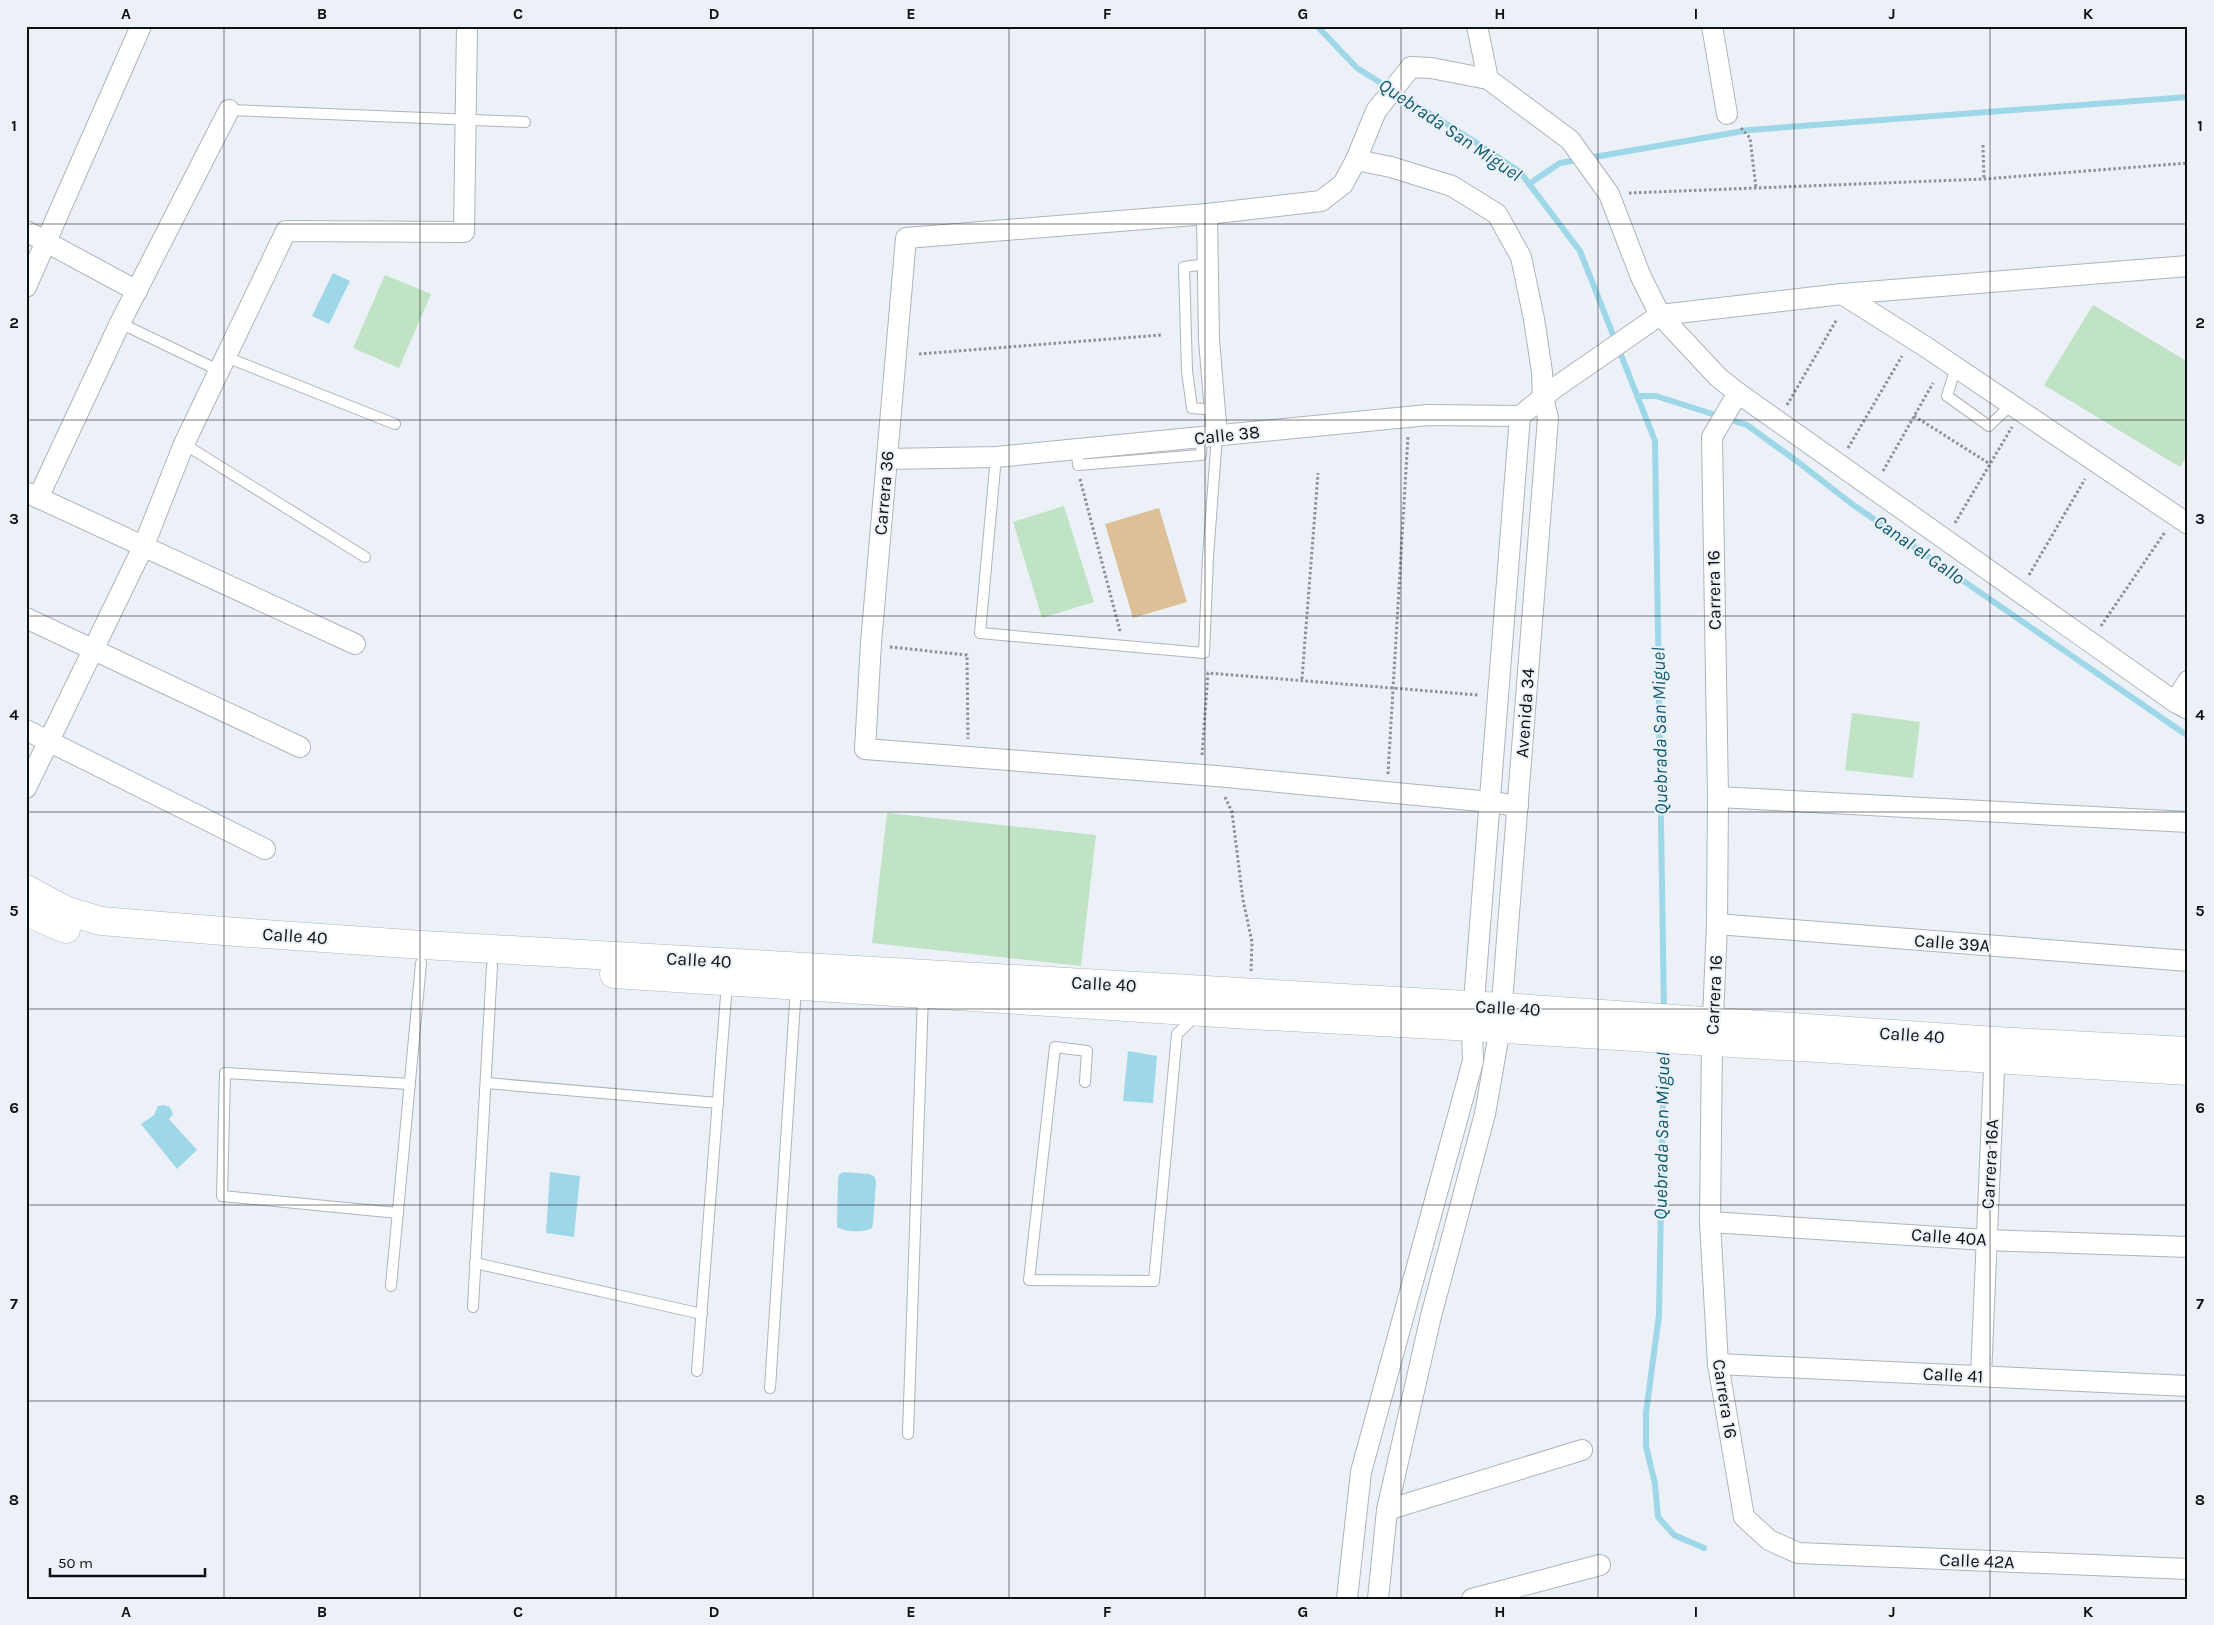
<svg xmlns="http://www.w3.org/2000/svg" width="2214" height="1625" font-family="Karla,sans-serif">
<rect width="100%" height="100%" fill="#ecf1f8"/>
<g fill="#bfe3c4">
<polygon points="385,275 431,294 399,368 353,348"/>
<polygon points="2093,305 2188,362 2188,454 2180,467 2044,385"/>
<polygon points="1064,506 1094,602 1042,618 1013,522"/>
<polygon points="1852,713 1920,722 1913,778 1845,770"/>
<polygon points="887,813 1096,835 1081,966 872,943"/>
</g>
<g fill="#9ed7e8">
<polygon points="333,273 350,281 329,324 312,316"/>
<polygon points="1128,1051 1157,1056 1153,1103 1123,1101"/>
<polygon points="163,1105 170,1107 173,1114 169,1119 197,1150 177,1169 141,1124 154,1115 158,1106"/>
<polygon points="550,1172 580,1176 574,1237 546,1233"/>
<path d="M843 1172 869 1174 874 1176 876 1181 873 1224 872 1228C863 1233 845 1232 837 1227L838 1180 839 1175Z"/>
</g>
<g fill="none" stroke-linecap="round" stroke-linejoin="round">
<g stroke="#9ed7e8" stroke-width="6">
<polyline points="1317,26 1357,68 1469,138 1520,172 1580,251 1655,441 1664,1012"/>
<polyline points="1529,184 1560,163 1749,130 2188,97"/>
<polyline points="1638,396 1656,396 1747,425 1798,462 1852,504 2188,736"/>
<polyline points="1664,1045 1659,1315 1646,1413 1646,1446 1655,1484 1658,1517 1674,1535 1704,1548"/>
</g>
</g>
<polygon fill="#ddbf98" points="1159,508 1187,602 1133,618 1105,524"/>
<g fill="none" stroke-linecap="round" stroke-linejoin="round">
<defs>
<g id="service">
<polyline points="229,110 525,122"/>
<polyline points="1207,264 1184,267 1187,371 1192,408 1216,410"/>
<polyline points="120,323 220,371"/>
<polyline points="226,357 395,424"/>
<polyline points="1956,367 1947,396 1989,426 2012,404"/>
<polyline points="184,444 365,557"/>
<polyline points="1077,450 1078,465 1201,455 1202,437"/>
<polyline points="996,457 980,633 1204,653 1208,557 1217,436"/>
<polyline points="1085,1082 1087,1051 1055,1047 1029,1280 1154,1281 1177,1034 1196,1016"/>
<polyline points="486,1083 718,1103"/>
<polyline points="398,1213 222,1196 225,1073 410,1084"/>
<polyline points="475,1263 702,1314"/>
<polyline points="391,1286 421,963"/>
<polyline points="473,1307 492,966"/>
<polyline points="697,1371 727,983"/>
<polyline points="770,1388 796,987"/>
<polyline points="908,1434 923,995"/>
</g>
<g id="minor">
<polyline points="1477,26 1488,79"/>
<polyline points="1712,26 1727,114"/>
<polyline points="1356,160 1391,167 1452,186 1497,214 1521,257 1534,319 1542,372 1543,398 1548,418 1500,1028 1485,1114 1431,1316 1387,1510 1378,1599"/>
<polyline points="1207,214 1209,340 1217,436"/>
<polyline points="26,231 137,291"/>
<polyline points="26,287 141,26"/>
<polyline points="1842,294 1926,347 2188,524"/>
<polyline points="1738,393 2175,702 2188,709"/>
<polyline points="887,459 996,457 1428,415 1520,416 1556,387 1660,315 1842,294 2188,266"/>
<polyline points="28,493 355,644"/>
<polyline points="38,498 120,323 229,110"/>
<polyline points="26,618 300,747"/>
<polyline points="2175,702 2188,681"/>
<polyline points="26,730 265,849"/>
<polyline points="26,788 144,545 184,444 286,231 464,232 467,26"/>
<polyline points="1718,797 2188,822"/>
<polyline points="1518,806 1491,802 1216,776 865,749 871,643 906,238 1207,214 1321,201 1343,184 1356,160 1376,111 1411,67 1431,68 1488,79 1570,140 1609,194 1641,277 1660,315 1718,377 1738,393 1712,437 1718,797 1717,924 1712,1042 1710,1222 1718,1364 1744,1517 1769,1540 1798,1553 2188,1569"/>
<polyline points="1717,924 2188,961"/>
<polyline points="1710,1222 1986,1240 2188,1247"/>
<polyline points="1718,1364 2188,1386"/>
<polyline points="1981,1376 1995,1046"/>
<polyline points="1387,1510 1582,1450"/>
<polyline points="1347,1599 1361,1472 1473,1061 1472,1027 1520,416"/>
<polyline points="1472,1599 1600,1565"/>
</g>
<g id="secondary">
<polyline points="26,889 67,911 101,921 236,932 423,945 1502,1007 1995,1041 2188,1051"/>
<polyline points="26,912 66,929"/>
<polyline points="614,974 1250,1015 1472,1027 2188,1071"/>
</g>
</defs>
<use href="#service" stroke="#afb4ba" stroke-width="12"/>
<use href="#minor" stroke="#afb4ba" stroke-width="22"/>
<use href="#secondary" stroke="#afb4ba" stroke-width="29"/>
<g stroke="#8d9095" stroke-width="3" stroke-dasharray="2.5 2.5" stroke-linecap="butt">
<polyline points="1741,128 1750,138 1756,188"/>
<polyline points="1983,145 1984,179"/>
<polyline points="1629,193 1984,179 2188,163"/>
<polyline points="919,354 1161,335"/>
<polyline points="1787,405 1837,319"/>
<polyline points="1914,416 1990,464"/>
<polyline points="1848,448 1902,356"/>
<polyline points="1883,471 1933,383"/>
<polyline points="1080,479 1120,631"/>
<polyline points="1955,523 2012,427"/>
<polyline points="2029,575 2085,479"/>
<polyline points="2101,626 2165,532"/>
<polyline points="890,647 967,655 968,739"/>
<polyline points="1302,679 1318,473"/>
<polyline points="1202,755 1208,673 1478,695"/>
<polyline points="1388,774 1408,436"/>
<polyline points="1225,797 1232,812 1243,900 1252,942 1251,971"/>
</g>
<use href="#service" stroke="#fff" stroke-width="10"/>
<use href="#minor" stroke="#fff" stroke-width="20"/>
<use href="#secondary" stroke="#fff" stroke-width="28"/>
</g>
<path fill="none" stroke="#0e1012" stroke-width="1" stroke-opacity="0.55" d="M224 26V1599M420 26V1599M616 26V1599M813 26V1599M1009 26V1599M1205 26V1599M1401 26V1599M1598 26V1599M1794 26V1599M1990 26V1599M26 224H2188M26 420H2188M26 616H2188M26 812H2188M26 1009H2188M26 1205H2188M26 1401H2188"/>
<g text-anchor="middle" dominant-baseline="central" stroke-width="4" stroke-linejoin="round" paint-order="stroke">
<g font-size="18" fill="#0e1012" stroke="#ecf1f8">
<text transform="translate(1227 435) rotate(-6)">Calle 38</text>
<text transform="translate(884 493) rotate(-85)">Carrera 36</text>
<text transform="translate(1714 590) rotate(-91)">Carrera 16</text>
<text transform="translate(1525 713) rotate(-86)">Avenida 34</text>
<text transform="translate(295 936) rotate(4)">Calle 40</text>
<text transform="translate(1952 943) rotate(4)">Calle 39A</text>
<text transform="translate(699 960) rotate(3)">Calle 40</text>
<text transform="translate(1104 984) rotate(3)">Calle 40</text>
<text transform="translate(1714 995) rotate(-87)">Carrera 16</text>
<text transform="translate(1508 1008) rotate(3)">Calle 40</text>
<text transform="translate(1912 1035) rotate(4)">Calle 40</text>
<text transform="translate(1990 1164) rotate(-87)">Carrera 16A</text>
<text transform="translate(1949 1237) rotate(4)">Calle 40A</text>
<text transform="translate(1953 1375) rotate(3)">Calle 41</text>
<text transform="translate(1725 1399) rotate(81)">Carrera 16</text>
<text transform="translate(1977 1561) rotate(2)">Calle 42A</text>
</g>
<g font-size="19" font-style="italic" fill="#0e5b6d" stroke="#ecf1f8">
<text transform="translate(1450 130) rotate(34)">Quebrada San Miguel</text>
<text transform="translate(1919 550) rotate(35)">Canal el Gallo</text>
<text transform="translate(1660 731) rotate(-91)">Quebrada San Miguel</text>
<text transform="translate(1662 1136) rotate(-89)">Quebrada San Miguel</text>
</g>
</g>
<rect width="2214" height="1625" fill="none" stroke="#ecf1f8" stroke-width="55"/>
<path d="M50 1568v8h155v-8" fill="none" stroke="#0e1012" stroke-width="2.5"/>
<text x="58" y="1568" font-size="15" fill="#0e1012" stroke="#ecf1f8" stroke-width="4" paint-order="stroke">50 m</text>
<rect x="28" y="28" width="2158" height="1570" fill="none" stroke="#0e1012" stroke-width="2"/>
<g font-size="16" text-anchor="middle" font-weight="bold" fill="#0e1012">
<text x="126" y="19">A</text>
<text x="322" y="19">B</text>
<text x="518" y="19">C</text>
<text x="714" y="19">D</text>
<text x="911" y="19">E</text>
<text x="1107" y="19">F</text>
<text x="1303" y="19">G</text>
<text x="1500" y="19">H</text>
<text x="1696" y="19">I</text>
<text x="1892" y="19">J</text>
<text x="2088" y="19">K</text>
<text x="14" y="131">1</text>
<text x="2200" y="131">1</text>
<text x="14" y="328">2</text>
<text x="2200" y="328">2</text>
<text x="14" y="524">3</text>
<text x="2200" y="524">3</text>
<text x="14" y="720">4</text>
<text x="2200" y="720">4</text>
<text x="14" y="916">5</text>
<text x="2200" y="916">5</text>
<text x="14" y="1113">6</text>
<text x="2200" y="1113">6</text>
<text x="14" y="1309">7</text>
<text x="2200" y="1309">7</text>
<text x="14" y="1505">8</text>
<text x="2200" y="1505">8</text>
<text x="126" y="1617">A</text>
<text x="322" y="1617">B</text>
<text x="518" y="1617">C</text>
<text x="714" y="1617">D</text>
<text x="911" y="1617">E</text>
<text x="1107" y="1617">F</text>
<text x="1303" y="1617">G</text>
<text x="1500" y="1617">H</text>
<text x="1696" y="1617">I</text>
<text x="1892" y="1617">J</text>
<text x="2088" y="1617">K</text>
</g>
</svg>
